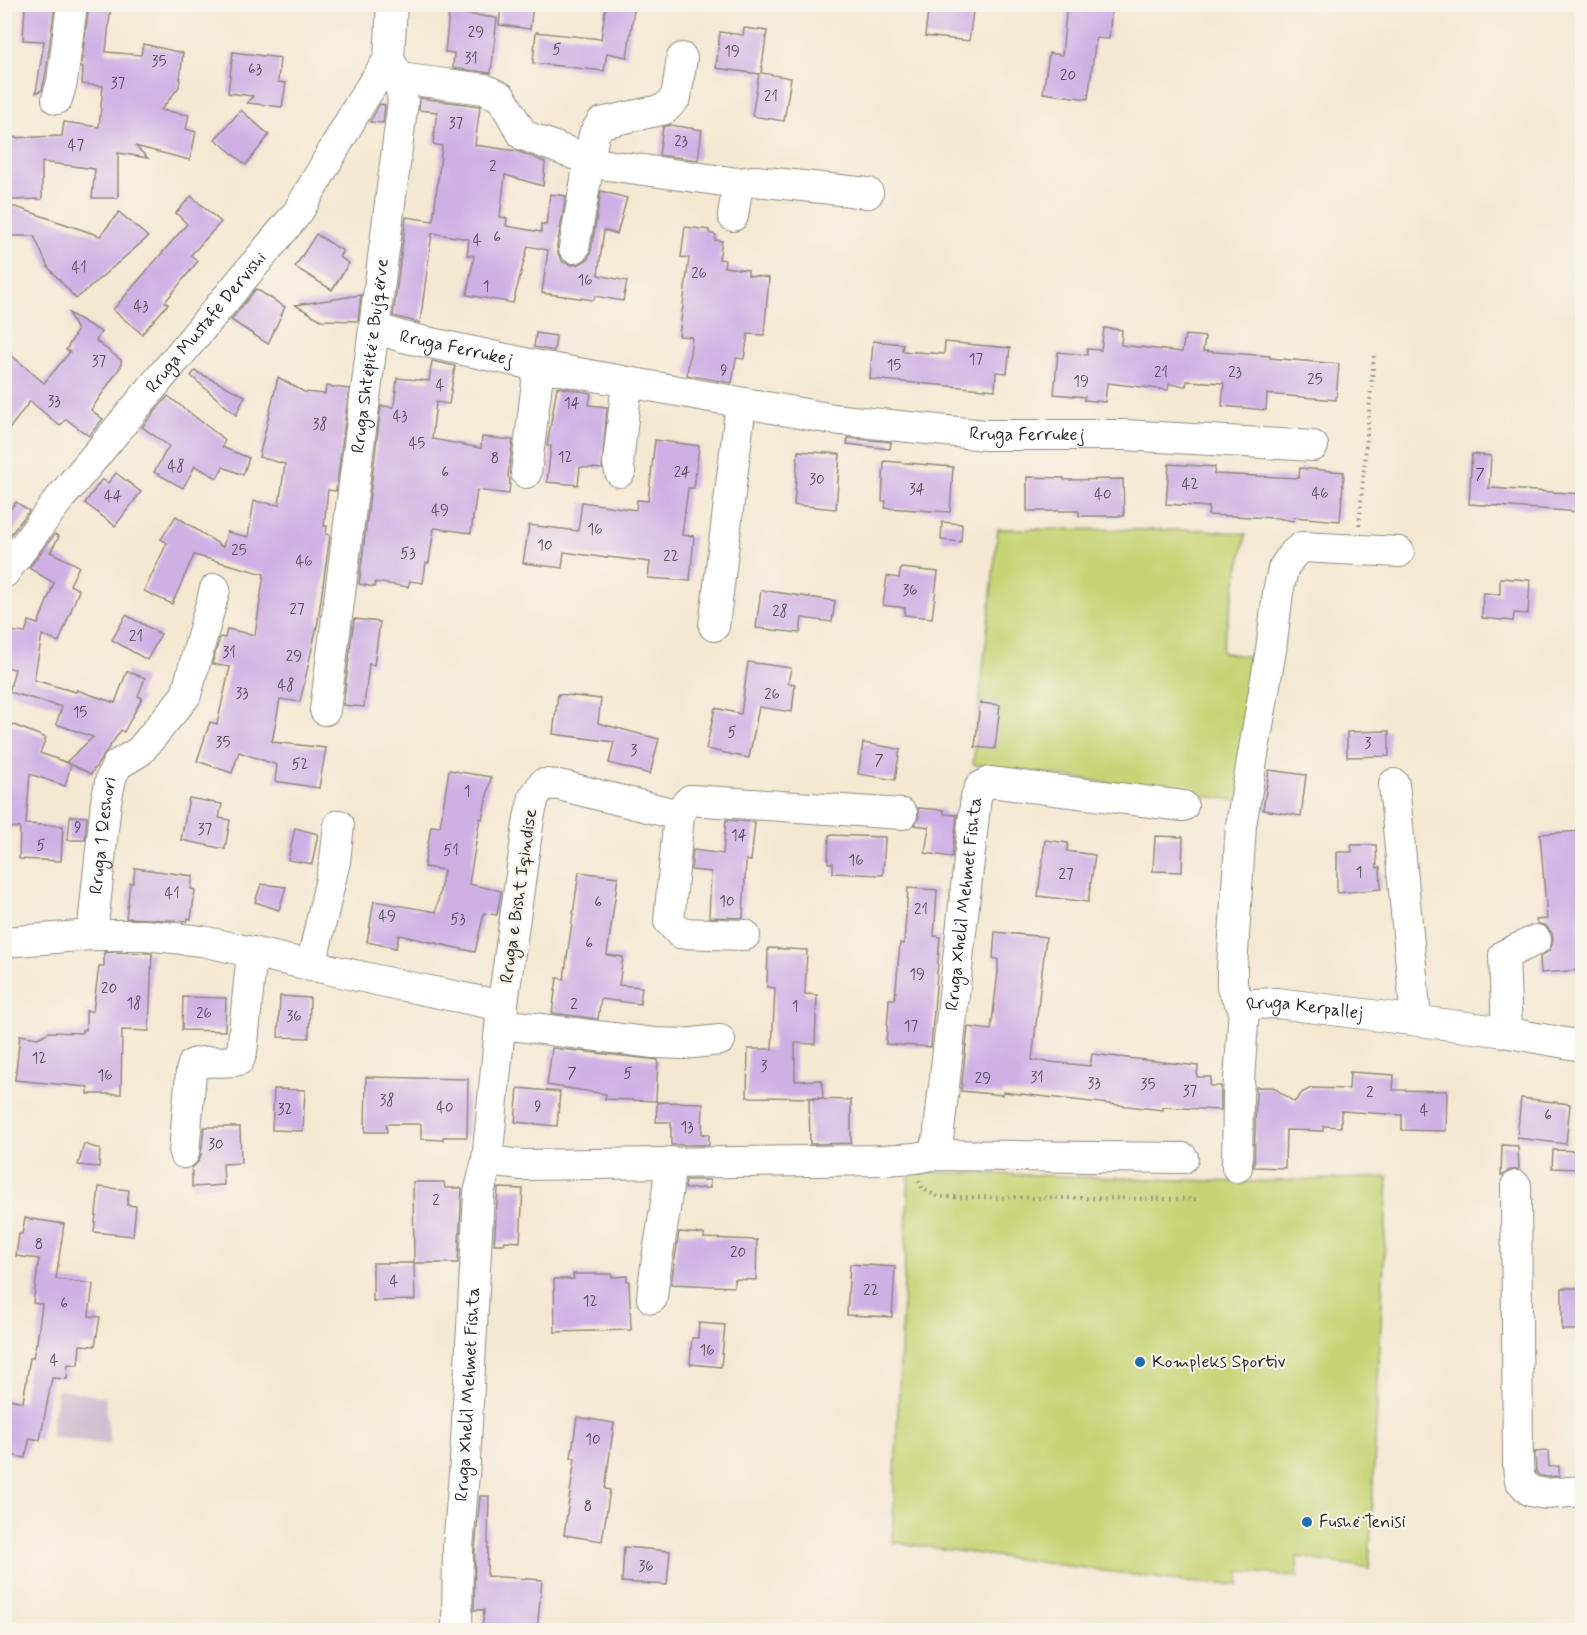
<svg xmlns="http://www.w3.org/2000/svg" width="1587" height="1635" font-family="Mynerve,sans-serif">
<rect width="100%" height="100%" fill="#f7f3e8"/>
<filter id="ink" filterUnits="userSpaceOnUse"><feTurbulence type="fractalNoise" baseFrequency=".0167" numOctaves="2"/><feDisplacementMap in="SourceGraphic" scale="12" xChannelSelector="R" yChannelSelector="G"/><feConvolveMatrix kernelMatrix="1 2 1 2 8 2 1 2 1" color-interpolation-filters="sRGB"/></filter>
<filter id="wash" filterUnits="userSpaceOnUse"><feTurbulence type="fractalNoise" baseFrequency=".008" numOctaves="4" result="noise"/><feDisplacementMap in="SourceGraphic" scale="24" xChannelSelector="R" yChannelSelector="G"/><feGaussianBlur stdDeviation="1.35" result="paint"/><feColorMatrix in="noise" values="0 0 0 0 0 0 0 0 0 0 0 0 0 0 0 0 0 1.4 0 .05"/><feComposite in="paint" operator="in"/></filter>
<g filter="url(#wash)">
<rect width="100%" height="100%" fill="#f4e8d3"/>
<polygon fill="#cfbdcf" points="58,1389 105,1397 110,1445 50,1436"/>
<g fill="#c6d475" stroke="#788050" stroke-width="1.5">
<polygon points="998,529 1206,530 1246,534 1221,652 1263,659 1240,801 973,764"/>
<polygon points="909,1171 1243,1182 1388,1177 1369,1568 1297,1557 1298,1577 1240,1571 1239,1585 1185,1582 892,1542"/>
</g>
<g id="blocks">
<g fill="#cfb0e5">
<polygon points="25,4 55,4 45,78 42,90 36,93 44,41 23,40"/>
<polygon points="89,4 111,4 106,52 141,55 143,44 183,53 179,87 161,110 189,115 186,129 196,132 190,160 135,146 148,158 118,153 118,198 92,198 95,169 42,162 42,199 10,200 7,138 62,136 64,122 99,127 103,86 82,84 83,67 81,68"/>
<polygon points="501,4 533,4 530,29 499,25"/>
<polygon points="606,4 635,4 627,57 607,53 604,71 533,63 536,32 601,39"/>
<polygon points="929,4 974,4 969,41 925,36"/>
<polygon points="1067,4 1112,4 1109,39 1096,38 1088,99 1043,93 1049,53 1062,55"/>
<polygon points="449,12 497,18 491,73 453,68 454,53 445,52"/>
<polygon points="744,28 767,31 761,73 791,78 784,121 752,116 759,74 716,68 720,32 743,35"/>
<polygon points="233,52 280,58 278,82 286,83 282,107 247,103 253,96 228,93"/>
<polygon points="420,98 480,106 475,145 517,151 545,162 543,186 505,175 500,217 507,218 506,226 541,232 541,224 546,225 550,194 566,196 557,246 558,254 563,262 572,265 579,264 588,259 591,251 601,191 627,198 617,234 604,230 598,275 627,281 623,301 595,296 594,300 542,293 548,250 528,246 513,303 467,295 474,256 467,255 469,239 432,233 420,323 393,316 406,217 433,221 442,146 433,144 437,112 419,110"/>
<polygon points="380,104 385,105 383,123 370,122"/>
<polygon points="241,110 269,135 246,165 215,139"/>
<polygon points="670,125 702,130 698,160 659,155 663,127"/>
<polygon points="191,196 221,222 191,255 198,261 165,302 168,304 142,334 113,310 187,224 176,213"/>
<polygon points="5,207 16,207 100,236 119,212 148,237 76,299 48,267 34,236 6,236"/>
<polygon points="685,227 709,230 709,233 716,235 715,240 722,241 719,259 725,260 724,267 748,270 748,275 769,278 764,335 748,334 744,359 736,358 732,383 687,375 692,337 679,336 689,258 681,257"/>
<polygon points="316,234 343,251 339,257 349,263 332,290 295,267"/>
<polygon points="256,289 285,307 268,344 231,320"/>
<polygon points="361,295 358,321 321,320 295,305"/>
<polygon points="69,313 101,332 96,341 121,360 121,366 91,410 103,419 89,436 66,419 60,426 30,401 4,436 4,349 44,383 70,352 66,350 77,331"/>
<polygon points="1104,328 1122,330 1121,345 1182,352 1185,335 1205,337 1203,351 1270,356 1270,358 1339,364 1336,400 1267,394 1266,410 1222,406 1224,383 1187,381 1186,386 1169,384 1168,390 1107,383 1105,402 1084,400 1085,397 1054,394 1058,352 1087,355 1087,349 1101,350"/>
<polygon points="536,333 556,336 554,351 534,347"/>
<polygon points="873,341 903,344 902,351 944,354 945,342 1010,348 1007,373 996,372 995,390 870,379"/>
<polygon points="432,361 455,366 449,404 436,402 432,439 481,448 482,437 513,440 508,476 510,480 509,494 477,490 471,533 434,528 429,563 426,563 423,583 410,581 408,587 375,582 375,587 359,584 381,406 394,407 397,378 429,381"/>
<polygon points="195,371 245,396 236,415 191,376"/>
<polygon points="278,377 304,392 325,394 326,386 349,389 336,491 328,490 324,526 327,526 326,534 330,535 318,621 300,702 280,699 272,742 326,748 319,788 275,781 277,765 239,752 232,773 197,761 210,722 217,724 230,667 212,664 220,637 225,638 227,629 255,635 264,574 194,555 172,604 144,591 167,543 161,539 176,516 223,547 227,532 248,537 254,501 279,505 285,464 259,457"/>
<polygon points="557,387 591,393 589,405 607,407 602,469 580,467 578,485 547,482 551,446 547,446"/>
<polygon points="168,396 225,440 222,447 249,458 243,475 223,467 217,478 195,466 183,488 154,472 169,446 142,427"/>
<polygon points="848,438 891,442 890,449 847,444"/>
<polygon points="655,440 699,446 694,488 688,488 682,535 694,536 690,581 648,578 650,562 608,557 607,558 564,552 562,568 523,563 529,525 578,531 582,502 636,510 637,500 648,501"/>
<polygon points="798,451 840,454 836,509 794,505"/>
<polygon points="1472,454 1491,456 1489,488 1582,494 1582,512 1469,504"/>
<polygon points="884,461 953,467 950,512 885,508 886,501 882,501"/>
<polygon points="1169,464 1215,467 1214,474 1299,478 1300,468 1344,472 1340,521 1294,517 1293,521 1277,518 1208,515 1209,507 1166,504"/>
<polygon points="116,473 141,492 115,526 85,503 102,479 108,483"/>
<polygon points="1027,477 1064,478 1064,480 1123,479 1124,516 1079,516 1079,511 1027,511"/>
<polygon points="16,502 29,511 4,543 4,517"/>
<polygon points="942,522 962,524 961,542 941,540"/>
<polygon points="55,534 59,537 50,552 79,566 70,585 79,590 59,642 42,635 34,680 76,692 77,690 115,703 127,671 145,678 138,696 142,698 124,732 121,730 91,774 66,762 93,737 56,724 62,707 9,692 15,669 4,667 4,630 25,633 29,621 38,624 54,583 29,568"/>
<polygon points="901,568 938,572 932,618 904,615 905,608 883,605 887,576 899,578"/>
<polygon points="1500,578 1530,580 1528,614 1514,613 1513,621 1482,618 1483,593 1500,594"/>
<polygon points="761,590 835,601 832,622 802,618 800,633 756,628"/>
<polygon points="126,615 161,634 147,660 112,640"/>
<polygon points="354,619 380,622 374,665 369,664 364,707 343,705"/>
<polygon points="748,662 791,668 788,683 795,684 792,712 759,707 749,758 706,749 715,708 741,714"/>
<polygon points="558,694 601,699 598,723 659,739 650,774 609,763 614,742 553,734"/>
<polygon points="980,703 1000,705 995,749 975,747"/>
<polygon points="4,721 46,738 40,753 71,764 65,786 30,774 26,824 63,826 61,861 19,859 20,828 4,827"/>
<polygon points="1389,731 1389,756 1347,757 1347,732"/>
<polygon points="863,743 900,749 895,780 858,774"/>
<polygon points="449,770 491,777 482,819 480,818 469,884 501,891 497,915 484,913 475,952 399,935 396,948 367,942 374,901 436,912 444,870 424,867 431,826 440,827"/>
<polygon points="1269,770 1306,775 1301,816 1263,810"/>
<polygon points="189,798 222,804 219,818 230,820 225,849 181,840"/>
<polygon points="918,808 944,810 944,814 957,815 952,857 925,853 929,827 914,825 919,816"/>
<polygon points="70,816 87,817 85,840 68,840"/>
<polygon points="726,820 755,822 751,861 746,860 743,918 709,917 711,872 691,870 693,850 723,854"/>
<polygon points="295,828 318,834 312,864 288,860"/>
<polygon points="1582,831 1582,918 1579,918 1582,970 1541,973 1540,957 1550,950 1553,941 1552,933 1546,926 1537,923 1536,920 1547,919 1540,834"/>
<polygon points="829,835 885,837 883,875 833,873 833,863 828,863"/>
<polygon points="1155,836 1183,837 1182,872 1153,871"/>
<polygon points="1045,840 1068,843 1067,851 1095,855 1088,902 1038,896"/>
<polygon points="1351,845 1376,845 1377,868 1380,867 1381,889 1337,893 1337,852 1352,852"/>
<polygon points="135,868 193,876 191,889 195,890 191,919 188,918 187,921 126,918 130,883 133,883"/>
<polygon points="579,872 618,877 607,955 623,957 619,985 642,987 640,1004 601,999 598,1019 552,1013 557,978 564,979"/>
<polygon points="261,884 286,887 279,910 255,902"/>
<polygon points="908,888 937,890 934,936 940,937 931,1047 886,1044 889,999 895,999 900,943 904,944"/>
<polygon points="995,932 1046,937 1032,1060 1090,1066 1092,1054 1198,1066 1197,1077 1211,1077 1210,1086 1221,1086 1221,1110 1163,1107 1163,1110 1003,1092 1003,1095 961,1091 968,1027 991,1030 998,972 998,959 993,958"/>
<polygon points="768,948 807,950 805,994 817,995 815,1044 795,1043 795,1081 822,1080 823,1098 747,1097 748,1049 772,1049 775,988 767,987"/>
<polygon points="104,952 152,953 149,1031 122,1030 121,1094 88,1094 88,1087 15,1080 20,1035 38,1038 49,1032 82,1033 82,1030 86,1030 86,1011 93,1011 99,966 104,966"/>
<polygon points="280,996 310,998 309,1038 278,1037"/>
<polygon points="183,997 226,998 225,1031 182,1030"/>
<polygon points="552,1048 658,1060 656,1101 605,1099 606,1094 547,1085"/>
<polygon points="1350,1072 1394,1075 1393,1090 1447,1091 1446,1131 1402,1130 1402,1115 1341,1111 1341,1127 1323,1126 1323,1131 1286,1130 1285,1168 1254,1167 1256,1087 1273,1087 1294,1102 1303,1092 1311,1088 1349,1089"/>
<polygon points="366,1077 468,1079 467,1137 443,1137 443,1140 421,1139 421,1124 386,1124 387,1132 365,1132"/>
<polygon points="518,1088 560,1092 557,1126 515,1122"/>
<polygon points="274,1089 305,1090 303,1131 272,1130"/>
<polygon points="1521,1098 1570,1104 1566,1144 1517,1138"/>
<polygon points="809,1099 851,1100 851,1143 810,1144"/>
<polygon points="657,1102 703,1103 702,1134 709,1134 709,1145 671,1145 671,1122 656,1122"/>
<polygon points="204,1127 240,1127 241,1163 223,1164 224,1185 192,1187 192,1168 198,1162 201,1155"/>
<polygon points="84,1144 100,1149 99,1167 78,1165"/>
<polygon points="1502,1145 1518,1146 1519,1169 1508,1171 1504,1175 1501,1175"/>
<polygon points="1553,1150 1582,1151 1581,1169 1552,1168"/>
<polygon points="686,1180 710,1180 710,1188 685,1189"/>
<polygon points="413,1182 444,1182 445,1188 462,1188 458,1263 414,1263"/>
<polygon points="99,1187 129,1190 127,1205 136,1206 133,1236 94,1232"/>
<polygon points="498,1188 523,1189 520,1242 505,1241 504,1244 494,1244"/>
<polygon points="25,1218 64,1224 56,1279 93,1284 89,1316 100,1317 95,1346 80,1345 78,1365 68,1364 67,1379 52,1378 40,1440 30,1438 25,1458 4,1454 4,1398 23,1402 30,1358 33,1358 36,1343 37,1343 42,1304 33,1303 39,1259 16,1256 19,1234 22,1234"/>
<polygon points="679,1232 704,1234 704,1238 757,1240 756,1280 734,1279 734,1287 671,1284"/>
<polygon points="373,1263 414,1263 415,1300 373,1301"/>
<polygon points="850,1264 895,1267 892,1317 847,1315"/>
<polygon points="573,1274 612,1274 612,1277 627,1276 627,1281 629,1281 631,1330 555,1332 554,1279 574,1279"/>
<rect x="1562" y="1288" width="20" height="42"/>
<polygon points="699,1323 725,1325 721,1367 690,1364 692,1338 698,1338"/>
<polygon points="577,1417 614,1423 605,1489 610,1490 602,1541 564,1535 575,1458 571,1458"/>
<polygon points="1548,1451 1549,1467 1559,1466 1559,1476 1547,1477 1539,1475 1536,1472 1535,1452"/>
<polygon points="480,1496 489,1496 487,1576 542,1580 537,1630 482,1630 484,1610 474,1610 475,1549"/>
<polygon points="624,1547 670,1551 667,1585 622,1582"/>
</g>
</g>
</g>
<g filter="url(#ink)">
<use href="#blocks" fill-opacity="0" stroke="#908a7f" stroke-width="1.5"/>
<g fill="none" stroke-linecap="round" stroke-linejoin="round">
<defs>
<g id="minor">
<polyline points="399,78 484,89 501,97 523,135 600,164 738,183 755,181 868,193"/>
<polyline points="57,99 62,82 72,4"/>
<polyline points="733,216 738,183"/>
<polyline points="574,248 594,134 601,123 665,109 676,97 682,58"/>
<path id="s1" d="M375 328 403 337 539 366 833 419 985 435H1124L1313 446"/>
<polyline points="620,472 618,463 627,382"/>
<polyline points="526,473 539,366"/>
<path id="s2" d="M4 573 57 502 298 212 361 102 389 59"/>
<polyline points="714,626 741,403"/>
<path id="s3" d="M325 710 403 102 399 78 389 59 392 4"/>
<polyline points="1394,784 1416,1019"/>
<polyline points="679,815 559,785 543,784 534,797 529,818 501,1017 487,1161 522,1165 883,1160 916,1158 931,1155 1183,1158"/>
<path id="s4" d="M92 935 106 802 111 778 117 765 140 751 186 695 215 589"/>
<polyline points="745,935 680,933 669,921 679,815 684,806 690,800 902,814"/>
<polyline points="4,942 92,935 145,935 202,941 390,983 503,1006"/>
<polyline points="311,966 335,861 339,825"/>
<polyline points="1244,1008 1232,988 1232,968 1241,825 1271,650 1278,592 1283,569 1292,555 1302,547 1399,552"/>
<path id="s5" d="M1244 1008 1254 1004 1277 1003 1498 1031 1582 1046"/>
<polyline points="501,1024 653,1043 684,1044 720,1040"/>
<polyline points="1507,1032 1504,955 1536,940"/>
<path d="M184 1153 191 1072 193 1064C208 1059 224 1064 239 1060L242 1052 252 952"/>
<path id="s6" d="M931 1155 938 1140 976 797 980 787 989 782 1183 806"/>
<polyline points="1237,1167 1238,1095 1244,1008"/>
<polyline points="1516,1186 1518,1467 1520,1480 1530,1491 1546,1494 1582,1491"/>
<path d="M652 1298C656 1253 668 1208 670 1162"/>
<path id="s7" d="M457 1630 458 1548 465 1461 479 1193 487 1161"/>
</g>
</defs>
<use href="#minor" stroke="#908a7f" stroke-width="32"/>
<g stroke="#908a7f" stroke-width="4" stroke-dasharray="1.5 4.5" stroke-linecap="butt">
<polyline points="1359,525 1374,356"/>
<polyline points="919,1181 923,1189 939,1197 1200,1199"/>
</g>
<use href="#minor" stroke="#fff" stroke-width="30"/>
</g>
</g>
<g fill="#1f6fb2" stroke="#f7f3e8" stroke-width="2">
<circle cx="1140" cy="1362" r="6"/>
<circle cx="1307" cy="1522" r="6"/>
</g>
<g text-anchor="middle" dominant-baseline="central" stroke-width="4.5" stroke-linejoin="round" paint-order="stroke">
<g font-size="15" fill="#544c5a">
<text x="476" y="33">29</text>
<text x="557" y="50">5</text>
<text x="732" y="52">19</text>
<text x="471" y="59">31</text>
<text x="159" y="62">35</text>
<text x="255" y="70">63</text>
<text x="1068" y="76">20</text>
<text x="118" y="84">37</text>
<text x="771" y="97">21</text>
<text x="456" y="124">37</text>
<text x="681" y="142">23</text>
<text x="76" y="146">47</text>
<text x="493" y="167">2</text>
<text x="497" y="238">6</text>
<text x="477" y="241">4</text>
<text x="79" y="268">41</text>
<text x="699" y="274">26</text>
<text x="585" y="281">16</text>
<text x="486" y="287">1</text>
<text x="141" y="307">43</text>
<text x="976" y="360">17</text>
<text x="99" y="362">37</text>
<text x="894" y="366">15</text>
<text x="724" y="371">9</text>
<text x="1161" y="373">21</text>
<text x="1235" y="373">23</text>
<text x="1315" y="380">25</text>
<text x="1081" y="382">19</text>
<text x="440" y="386">4</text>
<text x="54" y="402">33</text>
<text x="572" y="404">14</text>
<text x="400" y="417">43</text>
<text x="320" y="425">38</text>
<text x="417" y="444">45</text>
<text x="565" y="458">12</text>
<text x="495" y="459">8</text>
<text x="176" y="467">48</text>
<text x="445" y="473">6</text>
<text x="682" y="473">24</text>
<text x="1480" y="475">7</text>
<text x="817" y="480">30</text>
<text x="1190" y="485">42</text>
<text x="917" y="490">34</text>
<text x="1320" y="494">46</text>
<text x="1103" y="495">40</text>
<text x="113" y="497">44</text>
<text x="440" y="511">49</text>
<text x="595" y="530">16</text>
<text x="545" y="546">10</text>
<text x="239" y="551">25</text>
<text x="408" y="554">53</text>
<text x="671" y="557">22</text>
<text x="304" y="562">46</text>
<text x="910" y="591">36</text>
<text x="297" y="610">27</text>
<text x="780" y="612">28</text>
<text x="136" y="637">21</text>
<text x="229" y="653">31</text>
<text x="294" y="657">29</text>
<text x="286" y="686">48</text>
<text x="242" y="694">33</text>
<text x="772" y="695">26</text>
<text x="80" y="713">15</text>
<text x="732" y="733">5</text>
<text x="223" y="743">35</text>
<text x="1368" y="744">3</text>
<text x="634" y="751">3</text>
<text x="879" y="761">7</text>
<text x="300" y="765">52</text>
<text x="467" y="792">1</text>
<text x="78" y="828">9</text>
<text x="205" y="830">37</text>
<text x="739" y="836">14</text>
<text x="41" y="846">5</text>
<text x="451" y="851">51</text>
<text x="856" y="861">16</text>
<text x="1359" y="873">1</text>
<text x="1066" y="875">27</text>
<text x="172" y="894">41</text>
<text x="727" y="902">10</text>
<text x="598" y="903">6</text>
<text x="921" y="910">21</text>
<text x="387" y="917">49</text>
<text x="458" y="920">53</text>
<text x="589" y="944">6</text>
<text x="917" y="975">19</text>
<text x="109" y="989">20</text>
<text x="134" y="1004">18</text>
<text x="574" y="1005">2</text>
<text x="795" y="1007">1</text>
<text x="204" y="1014">26</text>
<text x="294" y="1017">36</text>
<text x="911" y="1027">17</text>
<text x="39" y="1059">12</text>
<text x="764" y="1067">3</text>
<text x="572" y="1074">7</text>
<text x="628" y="1074">5</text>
<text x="105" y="1076">16</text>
<text x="1037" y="1078">31</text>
<text x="983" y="1079">29</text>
<text x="1094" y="1084">33</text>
<text x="1148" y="1085">35</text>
<text x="1190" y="1092">37</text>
<text x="1370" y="1093">2</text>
<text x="387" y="1101">38</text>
<text x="538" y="1107">9</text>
<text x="445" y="1108">40</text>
<text x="285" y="1110">32</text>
<text x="1424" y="1111">4</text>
<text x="1548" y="1116">6</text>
<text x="687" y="1128">13</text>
<text x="216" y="1145">30</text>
<text x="436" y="1201">2</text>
<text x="39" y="1245">8</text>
<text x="738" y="1253">20</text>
<text x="394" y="1282">4</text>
<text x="871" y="1291">22</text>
<text x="590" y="1302">12</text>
<text x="64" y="1304">6</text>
<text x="707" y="1351">16</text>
<text x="54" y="1361">4</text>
<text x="593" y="1440">10</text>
<text x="588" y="1507">8</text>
<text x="646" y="1567">36</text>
</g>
<g font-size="18" fill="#2b2b2b" stroke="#f7f3e8">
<text stroke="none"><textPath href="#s2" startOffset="322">Rruga Mustafe Dervishi</textPath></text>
<text stroke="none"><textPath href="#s1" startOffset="84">Rruga Ferrukej</textPath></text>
<text stroke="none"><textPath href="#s3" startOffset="357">Rruga Shtëpitë e Bujqërve</textPath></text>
<text stroke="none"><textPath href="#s1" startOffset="662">Rruga Ferrukej</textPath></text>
<text stroke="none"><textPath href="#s4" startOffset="100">Rruga 1 Qeshori</textPath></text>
<text transform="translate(519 896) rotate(-82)">Rruga e Bisht Iqindise</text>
<text stroke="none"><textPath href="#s6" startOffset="254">Rruga Xhelil Mehmet Fishta</textPath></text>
<text stroke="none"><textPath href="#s5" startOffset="62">Rruga Kerpallej</textPath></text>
<text stroke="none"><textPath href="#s7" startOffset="236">Rruga Xhelil Mehmet Fishta</textPath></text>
</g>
<g font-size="18" fill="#2b2b2b" stroke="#f7f3e8" text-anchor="start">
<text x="1152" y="1362">Kompleks Sportiv</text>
<text x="1319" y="1522">Fushë Tenisi</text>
</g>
</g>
<rect width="1587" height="1635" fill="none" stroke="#f7f3e8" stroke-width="24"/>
</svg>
